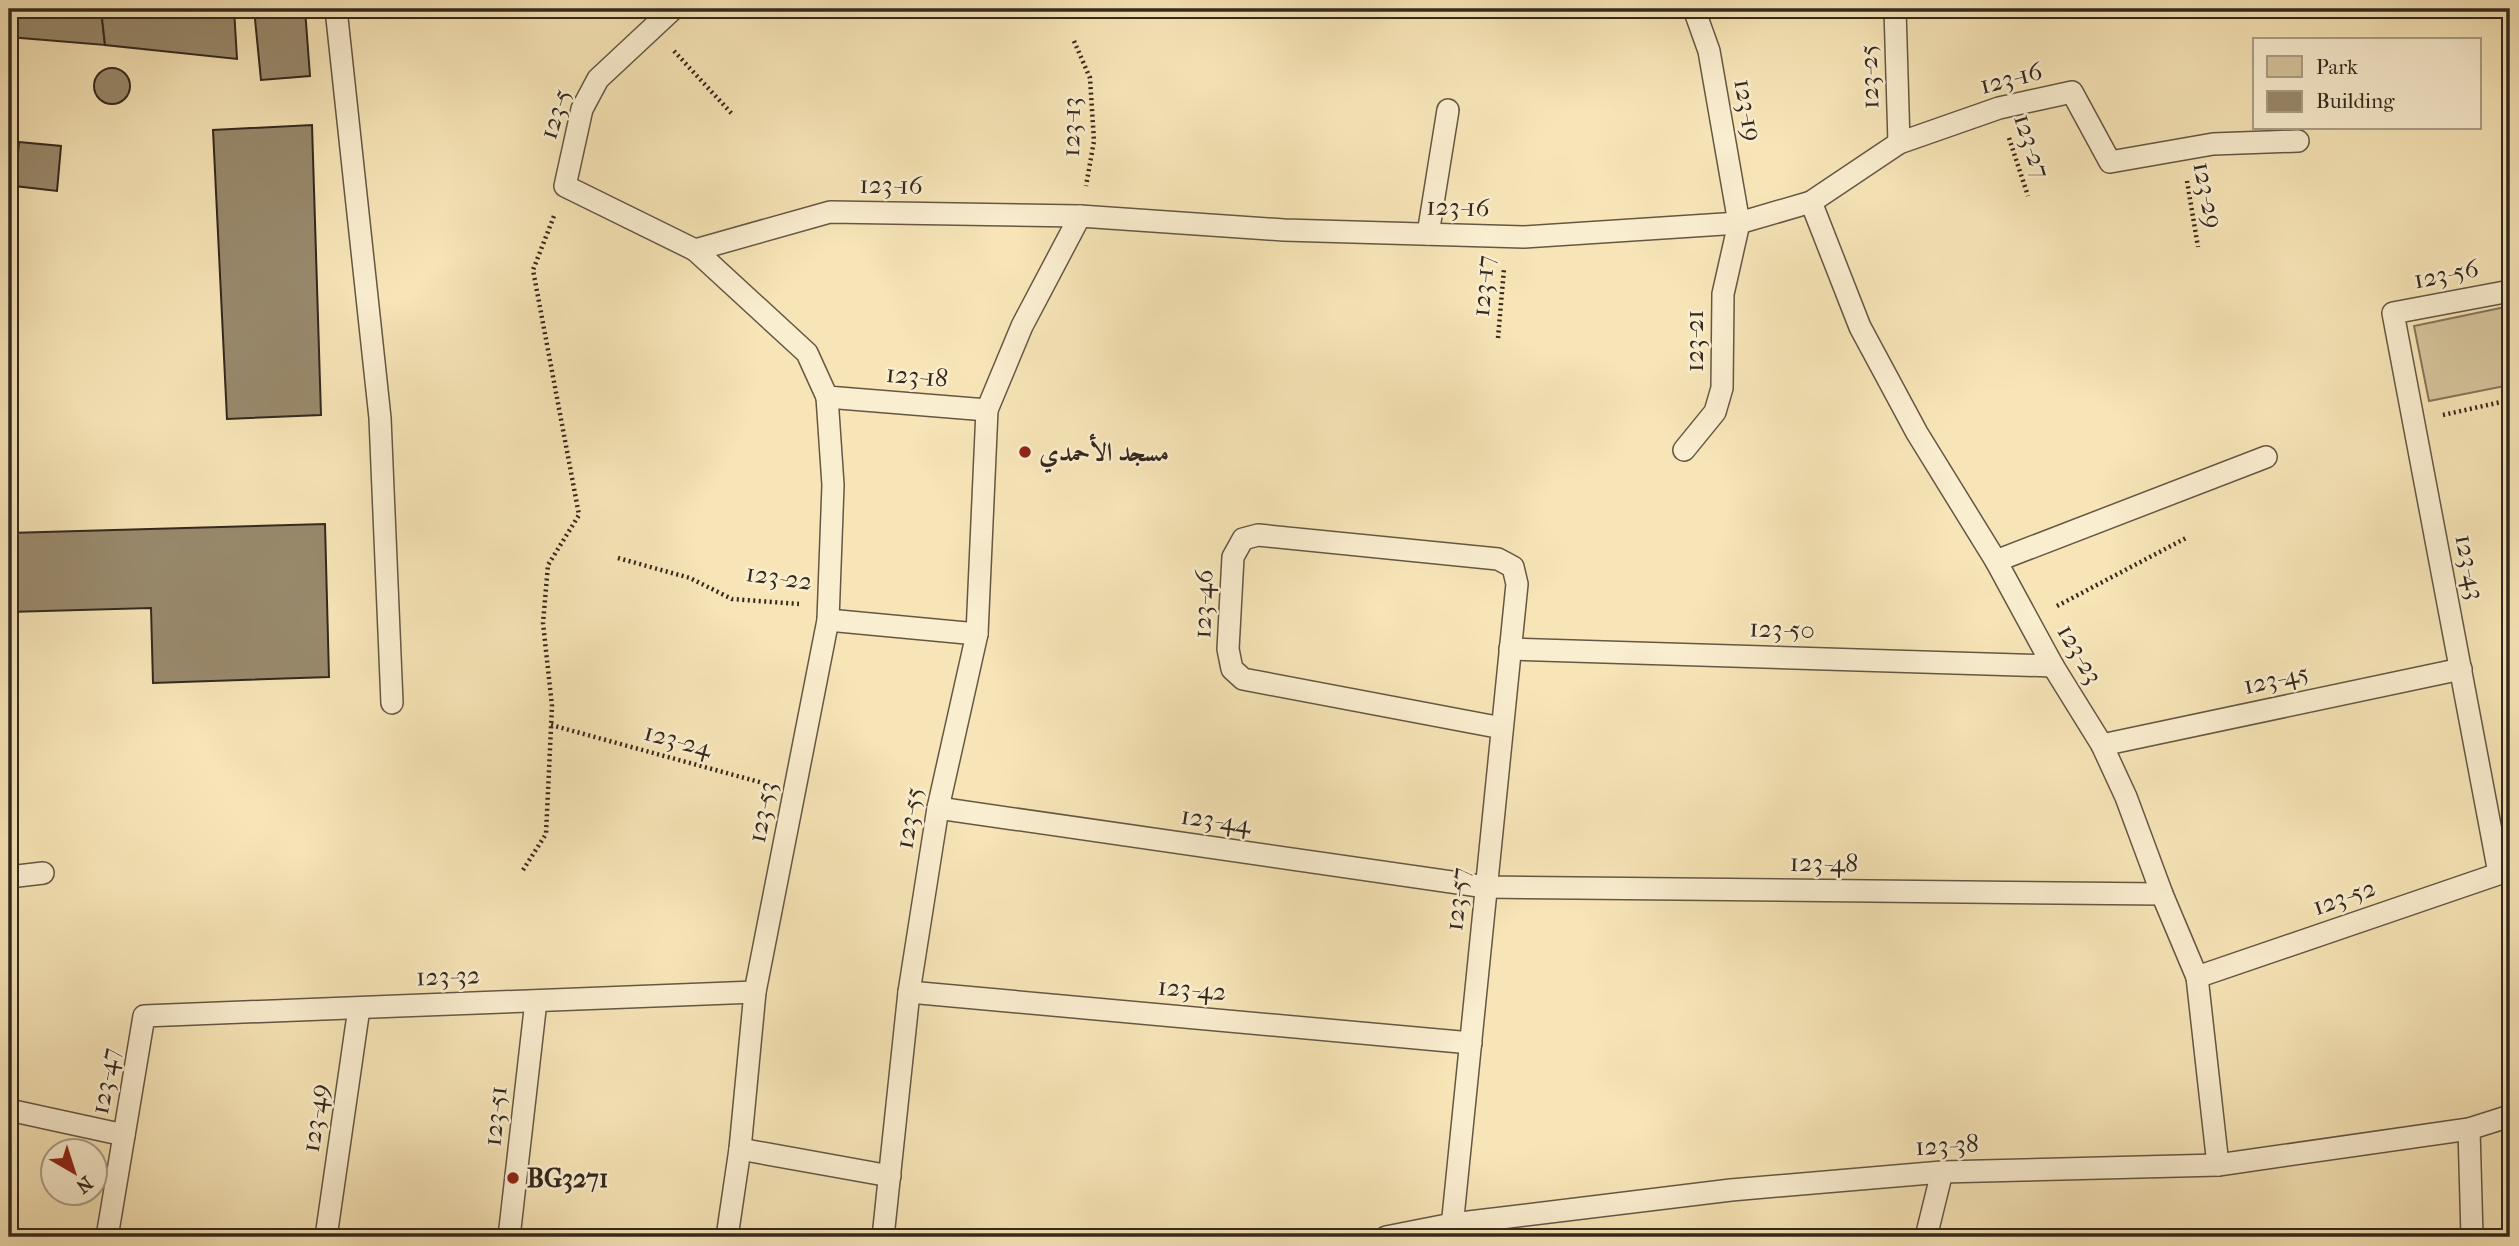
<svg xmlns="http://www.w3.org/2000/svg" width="2519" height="1246" font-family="'IM FELL French Canon',Amiri,serif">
<rect width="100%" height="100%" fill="#f7e5b7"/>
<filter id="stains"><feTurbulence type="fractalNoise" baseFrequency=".00286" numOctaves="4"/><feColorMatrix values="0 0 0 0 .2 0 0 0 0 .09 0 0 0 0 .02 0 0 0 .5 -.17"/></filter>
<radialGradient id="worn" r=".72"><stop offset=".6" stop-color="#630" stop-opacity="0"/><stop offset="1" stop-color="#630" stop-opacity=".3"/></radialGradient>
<polygon fill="#d6c59d" stroke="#85765d" stroke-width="2" points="2510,306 2510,385 2429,401 2414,326"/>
<g fill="#998a6d" stroke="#34281d" stroke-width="2">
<polygon points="9,9 101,9 105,45 9,37"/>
<polygon points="101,9 234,9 237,59 105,45"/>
<polygon points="254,9 305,9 310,76 261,80"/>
<circle cx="112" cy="86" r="18"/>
<polygon points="312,125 321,415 227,419 213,130"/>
<polygon points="19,142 61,146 57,191 15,186"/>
<polygon points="325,524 329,677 153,683 151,608 9,612 9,533"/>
</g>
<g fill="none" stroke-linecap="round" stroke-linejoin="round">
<defs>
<g id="service">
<polyline points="336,9 380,418 392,703"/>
<polyline points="673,9 598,79 582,109 565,186 695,250 830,212 1080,216 1284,230 1524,237 1739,223 1811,202 1899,143 1999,108 2072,92 2110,162 2213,144 2298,141"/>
<polyline points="1895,9 1899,143"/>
<polyline points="1811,202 1860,327 1917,433 1996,561 2053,666 2102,745 2126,797 2162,894 2197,977 2218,1165"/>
<polyline points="1428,234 1448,110"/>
<polyline points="695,250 807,353 827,397 987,410 1022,326 1080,216"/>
<polyline points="1684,450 1715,412 1722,388 1723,294 1739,223 1709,51 1694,9"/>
<polyline points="1996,561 2266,457"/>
<polyline points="828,620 977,634"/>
<polyline points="1510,649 2053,666"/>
<polyline points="2102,745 2461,669"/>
<polyline points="938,808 1486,887 2162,894"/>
<polyline points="2499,873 2393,313 2510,291"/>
<polyline points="9,877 43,873"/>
<polyline points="2197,977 2510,870"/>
<polyline points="909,992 1471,1043"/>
<polyline points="9,1110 124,1135"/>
<polyline points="2469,1129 2472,1237"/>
<polyline points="740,1149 890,1176"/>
<polyline points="107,1237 144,1016 755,992"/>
<polyline points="326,1237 359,1008"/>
<polyline points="509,1237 536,1001"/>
<polyline points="727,1237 740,1149 755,992 828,620 833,485 827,397"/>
<polyline points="883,1237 909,992 938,808 977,634 987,410"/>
<polyline points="1386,1237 1452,1224 1731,1190 1942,1172 2218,1165 2469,1129 2510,1116"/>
<polyline points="1451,1237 1517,584 1513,567 1498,559 1258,535 1243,539 1233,557 1228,649 1232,669 1243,679 1502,728"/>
<polyline points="1926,1237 1942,1172"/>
</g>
</defs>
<use href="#service" stroke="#655744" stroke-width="24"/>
<g stroke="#34281d" stroke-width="4.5" stroke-dasharray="2 3.5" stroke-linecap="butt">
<polyline points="1074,41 1090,78 1094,141 1086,186"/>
<polyline points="674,51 733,115"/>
<polyline points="2009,138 2028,196"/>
<polyline points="2187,181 2198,247"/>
<polyline points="1498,338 1504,269"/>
<polyline points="2443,415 2510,400"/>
<polyline points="618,558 690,578 732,599 799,604"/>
<polyline points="2057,606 2186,538"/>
<polyline points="551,725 763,783"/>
<polyline points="523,870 546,834 552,706 543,623 548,565 579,515 533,270 554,216"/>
</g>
<use href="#service" stroke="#faeed0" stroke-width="21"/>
</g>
<g fill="#8f2418" stroke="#faeed0" stroke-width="2.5">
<circle cx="1025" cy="452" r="7"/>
<circle cx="513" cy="1178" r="7"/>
</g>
<g text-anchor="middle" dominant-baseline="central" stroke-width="5" stroke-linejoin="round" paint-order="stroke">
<g font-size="26" fill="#34281d" stroke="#faeed0">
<text transform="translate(1869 77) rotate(-92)">123-25</text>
<text transform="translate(2011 78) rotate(-14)">123-16</text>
<text transform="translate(1748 110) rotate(80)">123-19</text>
<text transform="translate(555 114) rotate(-72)">123-5</text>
<text transform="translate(1071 127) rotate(-89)">123-13</text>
<text transform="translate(2032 146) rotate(72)">123-27</text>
<text transform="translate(891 185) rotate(1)">123-16</text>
<text transform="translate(2208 195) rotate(79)">123-29</text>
<text transform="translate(1458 207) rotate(2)">123-16</text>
<text transform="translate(2446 274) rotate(-11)">123-56</text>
<text transform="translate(1483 286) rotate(-85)">123-17</text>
<text transform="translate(1694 341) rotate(-90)">123-21</text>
<text transform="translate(917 376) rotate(5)">123-18</text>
<text transform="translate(2470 567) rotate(79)">123-43</text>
<text transform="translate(779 577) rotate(8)">123-22</text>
<text transform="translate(1203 604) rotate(-88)">123-46</text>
<text transform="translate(1782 629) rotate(2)">123-50</text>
<text transform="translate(2080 654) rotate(60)">123-23</text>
<text transform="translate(2276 679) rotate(-12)">123-45</text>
<text transform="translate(678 740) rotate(15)">123-24</text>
<text transform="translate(762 812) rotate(-79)">123-53</text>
<text transform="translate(909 818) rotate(-80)">123-55</text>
<text transform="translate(1216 820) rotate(8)">123-44</text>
<text transform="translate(1824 863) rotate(1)">123-48</text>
<text transform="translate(2344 897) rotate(-19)">123-52</text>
<text transform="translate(1457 899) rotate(-84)">123-57</text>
<text transform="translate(448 976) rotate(-2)">123-32</text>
<text transform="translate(1192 989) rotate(5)">123-42</text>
<text transform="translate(105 1081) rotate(-80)">123-47</text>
<text transform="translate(495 1116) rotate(-84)">123-51</text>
<text transform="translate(315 1118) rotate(-82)">123-49</text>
<text transform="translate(1947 1145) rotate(-3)">123-38</text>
</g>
<g font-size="26" font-weight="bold" fill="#34281d" stroke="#faeed0" text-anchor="start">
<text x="1039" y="452">مسجد الأحمدي</text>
<text x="527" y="1178">BG3271</text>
</g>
</g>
<rect width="2519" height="1246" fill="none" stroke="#f7e5b7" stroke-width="35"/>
<rect x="10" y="10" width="2498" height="1225" fill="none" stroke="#34281d" stroke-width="3.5"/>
<rect x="18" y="18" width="2484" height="1211" fill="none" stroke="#34281d" stroke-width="2"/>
<rect x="2253" y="38" width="228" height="91" fill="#faeed0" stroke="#ab9f88" stroke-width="2"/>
<rect x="2267" y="56" width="35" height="21" fill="#d6c59d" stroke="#ab9f88" stroke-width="2"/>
<text x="2316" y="74" font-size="21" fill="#34281d">Park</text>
<rect x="2267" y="91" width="35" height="21" fill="#998a6d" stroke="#ab9f88" stroke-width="2"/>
<text x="2316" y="108" font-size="21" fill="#34281d">Building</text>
<g transform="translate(74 1172) rotate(141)"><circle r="33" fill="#faeed0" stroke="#ab9f88" stroke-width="2"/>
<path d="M0-5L12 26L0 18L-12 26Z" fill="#8f2418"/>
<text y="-10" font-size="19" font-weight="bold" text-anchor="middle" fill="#34281d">N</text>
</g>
<rect width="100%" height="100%" filter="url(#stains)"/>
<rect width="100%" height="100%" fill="url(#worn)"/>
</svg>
